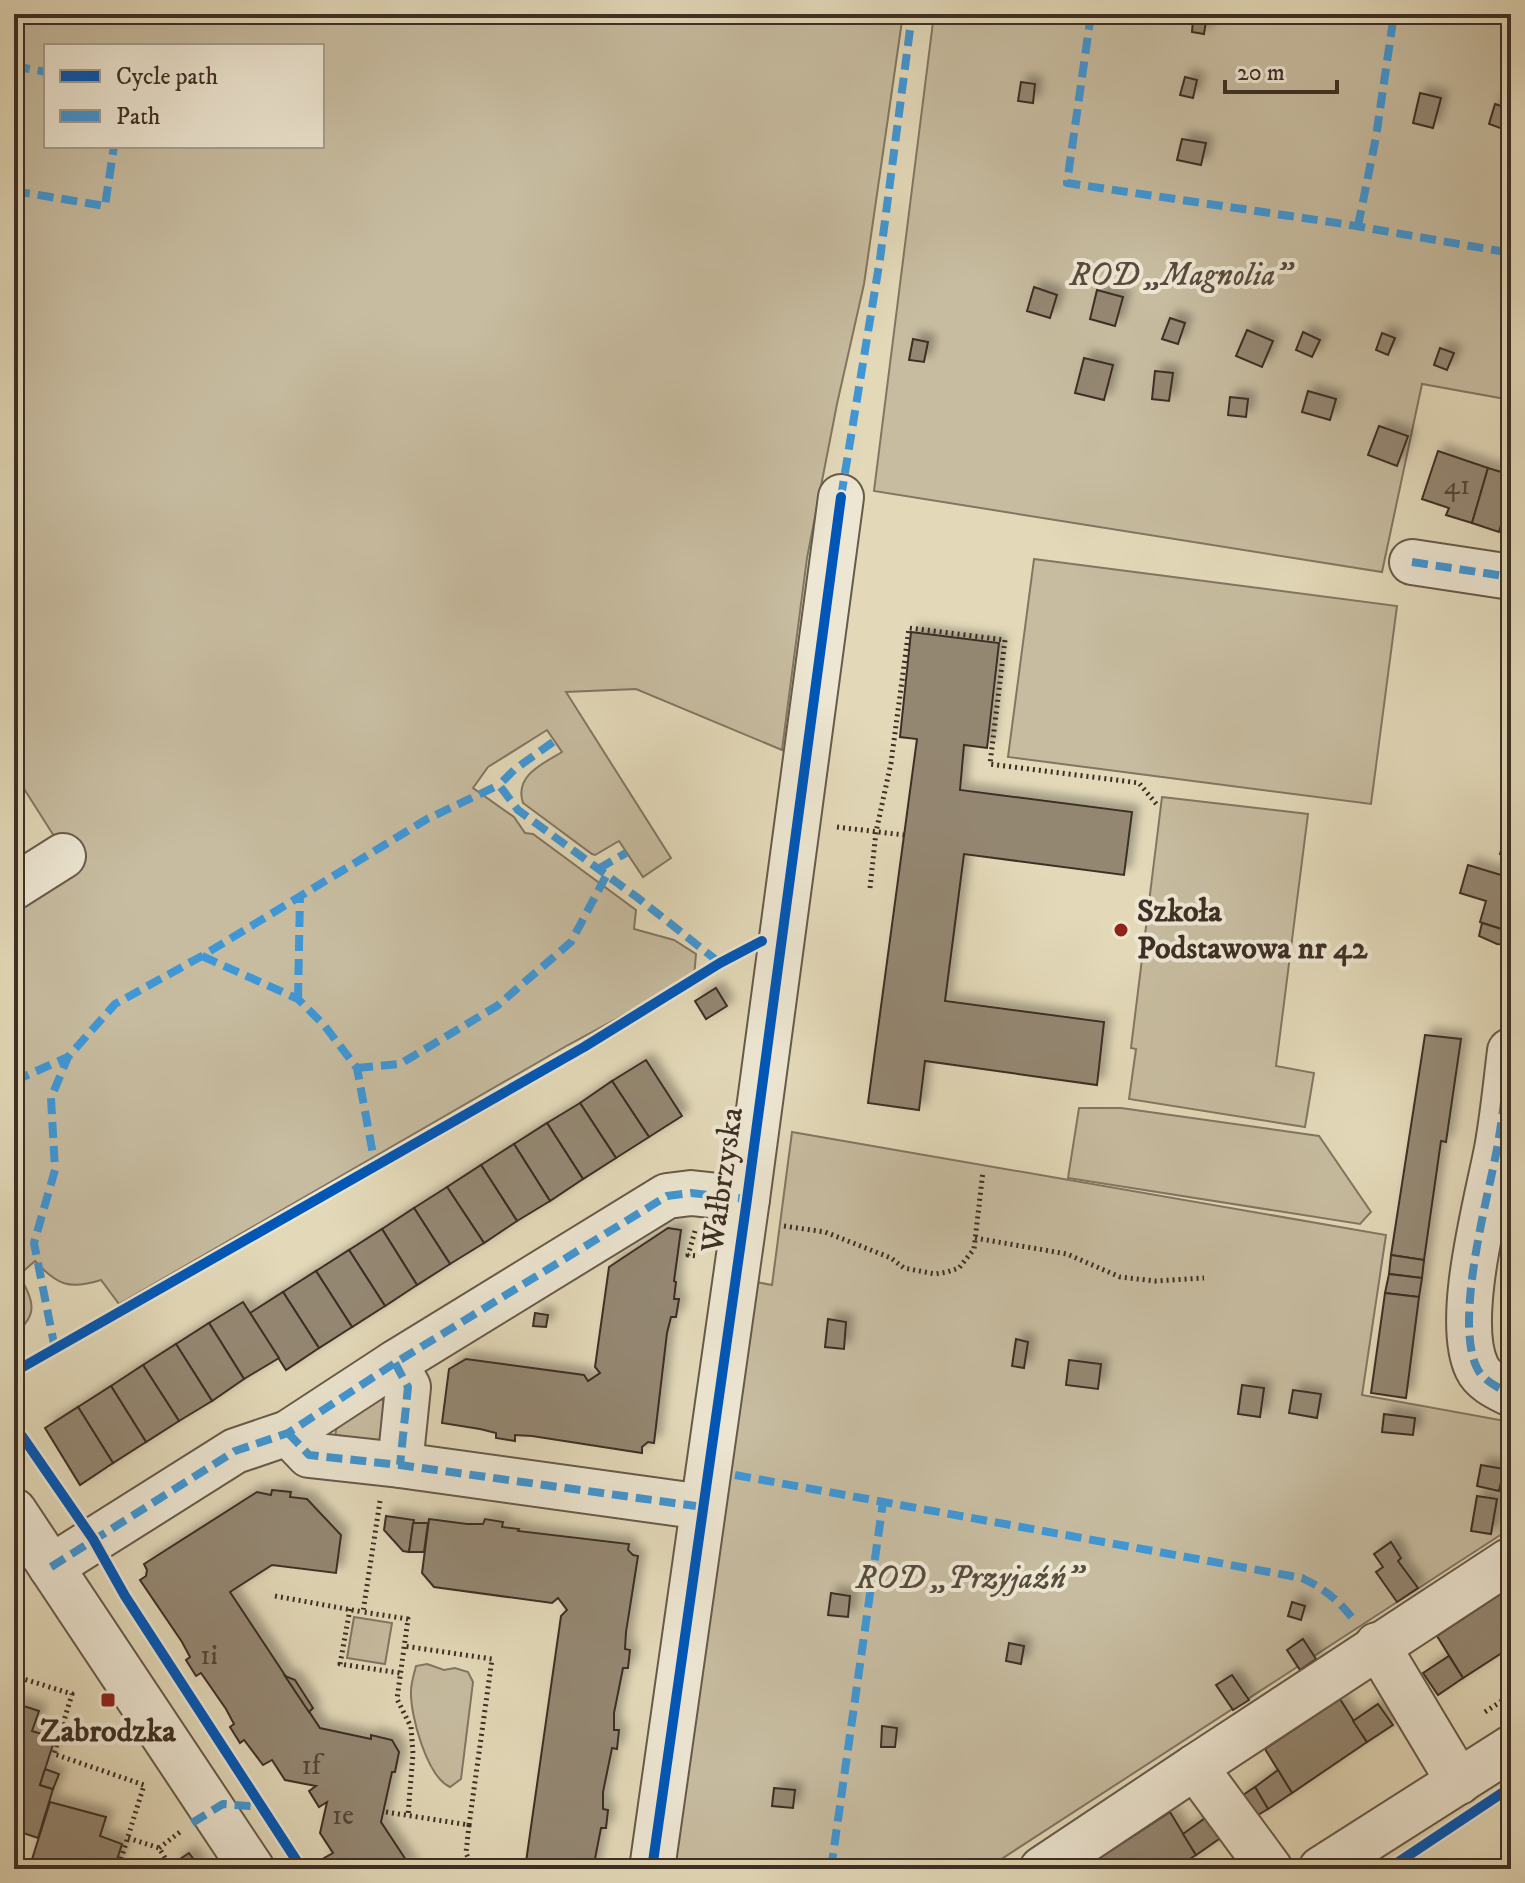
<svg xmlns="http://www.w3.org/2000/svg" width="1525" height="1883" font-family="'IM FELL DW Pica',serif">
<defs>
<filter id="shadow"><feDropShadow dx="7" dy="-7" stdDeviation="4" flood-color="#0004"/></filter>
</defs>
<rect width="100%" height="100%" fill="#e3d9b9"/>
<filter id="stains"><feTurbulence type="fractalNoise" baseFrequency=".0025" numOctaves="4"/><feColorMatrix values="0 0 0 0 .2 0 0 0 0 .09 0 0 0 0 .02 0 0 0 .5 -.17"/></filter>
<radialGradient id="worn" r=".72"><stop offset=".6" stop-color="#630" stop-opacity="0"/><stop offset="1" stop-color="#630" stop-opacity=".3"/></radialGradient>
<g fill="#c7bca0" stroke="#827662" stroke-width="2" fill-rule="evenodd">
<path d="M14 14H903L864 284 837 404 807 558 782 750 636 689 566 692 671 858 643 877 619 841 595 855 592 854 523 803C514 776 542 764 562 752L547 730 488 767 473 788 514 817 525 833 533 834 636 910 634 929 674 940 696 954 694 977 568 1045 119 1304 101 1280C69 1290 57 1285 35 1261L19 1275C33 1300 40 1315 14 1334V915L73 866 14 773ZM46 46H322V146H46Z"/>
<polygon points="934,14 1511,14 1511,400 1422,384 1382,572 874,491"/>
<polygon points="1034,559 1397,606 1371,804 1008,757"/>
<polygon points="1162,797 1308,814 1276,1066 1314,1073 1305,1127 1129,1099 1136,1049 1131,1048"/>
<polygon points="1079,1108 1121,1108 1319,1136 1371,1212 1360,1224 1068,1178"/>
<polygon points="792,1132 1386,1235 1362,1395 1511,1422 1511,1539 1505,1532 986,1869 671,1869 756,1282 772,1285"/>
<polygon points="380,1399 386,1401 382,1437 375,1443 335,1438 336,1430 340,1424"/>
<polygon points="354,1617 392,1623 385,1664 347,1658"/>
<path d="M427 1664 444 1670 455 1668 468 1672 473 1682 461 1779 450 1787C427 1777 410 1715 411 1691 411 1683 414 1674 416 1666Z"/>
</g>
<g fill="#948772" stroke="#3e2f25" stroke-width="2" filter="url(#shadow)">
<polygon points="1193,20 1206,21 1204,34 1192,32"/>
<polygon points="1185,77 1197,80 1193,98 1180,95"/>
<polygon points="1021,82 1035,84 1033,103 1018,101"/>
<polygon points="1420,93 1441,98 1433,128 1413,123"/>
<polygon points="1495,104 1510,109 1503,129 1489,124"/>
<polygon points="1182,139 1206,143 1201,165 1177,160"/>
<polygon points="1034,287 1057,295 1050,318 1027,311"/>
<polygon points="1097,290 1123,297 1115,326 1090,319"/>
<polygon points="1170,318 1185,323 1178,344 1162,339"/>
<polygon points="1247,330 1273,341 1262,367 1236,356"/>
<polygon points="1303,332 1320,340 1312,357 1296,350"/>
<polygon points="1382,333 1395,338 1388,355 1376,350"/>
<polygon points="913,339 928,342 924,362 909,360"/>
<polygon points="1440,348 1454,353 1447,370 1434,365"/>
<polygon points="1084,358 1113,365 1104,400 1075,393"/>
<polygon points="1155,371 1173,373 1169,401 1152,399"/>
<polygon points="1308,391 1336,399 1330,420 1302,412"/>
<polygon points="1230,397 1248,399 1246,417 1228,415"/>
<polygon points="1379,426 1408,436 1397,466 1368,455"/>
<polygon points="1438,451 1488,468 1472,523 1446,515 1449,508 1422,499"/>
<polygon points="1488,468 1511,475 1511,528 1501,525 1499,532 1472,523"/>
<polygon points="911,632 999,643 987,748 964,745 960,790 1132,812 1124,875 964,854 945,1001 1104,1022 1097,1085 925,1061 919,1110 868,1103 917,739 900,737"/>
<polygon points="1508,825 1511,826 1511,878 1502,875 1507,856 1500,854"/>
<polygon points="1468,865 1511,878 1511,932 1480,922 1486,901 1460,893"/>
<polygon points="1482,923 1511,932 1511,945 1497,944 1479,936"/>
<polygon points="716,988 727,1006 706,1019 695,1001"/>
<polygon points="1425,1035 1461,1039 1446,1142 1441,1141 1424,1260 1391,1255"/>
<polygon points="646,1060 682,1116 649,1137 612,1081"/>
<polygon points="612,1081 649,1137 616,1158 580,1103"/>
<polygon points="580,1103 616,1158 583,1179 547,1123"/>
<polygon points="547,1123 583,1179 550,1201 514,1144"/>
<polygon points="514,1144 550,1201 517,1221 481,1165"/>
<polygon points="481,1165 517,1221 484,1243 447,1187"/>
<polygon points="447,1187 484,1243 450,1264 414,1208"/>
<polygon points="414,1208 450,1264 417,1285 382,1229"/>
<polygon points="668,1228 681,1230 674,1281 676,1282 674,1299 679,1299 676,1317 671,1317 667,1333 654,1443 648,1442 642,1447 642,1453 532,1436 515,1435 515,1441 496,1438 496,1433 480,1429 442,1423 449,1369 466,1359 584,1375 588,1381 600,1373 595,1367 609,1267"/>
<polygon points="382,1229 417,1285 385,1306 349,1250"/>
<polygon points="349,1250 385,1306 352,1327 316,1271"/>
<polygon points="1391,1255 1424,1260 1422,1278 1389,1274"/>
<polygon points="316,1271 352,1327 319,1348 283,1292"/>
<polygon points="1389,1274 1422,1278 1419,1297 1385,1293"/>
<polygon points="283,1292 319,1348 286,1370 250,1313"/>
<polygon points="1385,1293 1419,1297 1406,1398 1371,1393"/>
<polygon points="243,1302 279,1358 244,1379 209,1323"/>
<polygon points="535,1313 548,1315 546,1327 533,1326"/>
<polygon points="828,1319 846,1322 844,1349 825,1347"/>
<polygon points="209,1323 244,1379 212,1401 176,1344"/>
<polygon points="1016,1339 1028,1342 1024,1368 1012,1366"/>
<polygon points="176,1344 212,1401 179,1421 143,1365"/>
<polygon points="1069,1360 1101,1364 1098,1389 1066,1385"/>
<polygon points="143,1365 179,1421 146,1442 111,1386"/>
<polygon points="1242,1385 1264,1388 1260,1417 1238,1414"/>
<polygon points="111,1386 146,1442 113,1463 78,1407"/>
<polygon points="1293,1390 1321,1394 1317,1418 1289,1413"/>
<polygon points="78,1407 113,1463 80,1485 45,1428"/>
<polygon points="1384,1414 1415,1418 1413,1435 1382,1432"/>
<polygon points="1481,1465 1504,1469 1499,1491 1477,1486"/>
<polygon points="272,1490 291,1492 290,1497 307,1499 341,1535 336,1573 272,1565 230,1592 320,1728 371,1739 371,1735 392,1740 399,1752 395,1772 392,1772 381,1822 412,1869 331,1869 324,1858 333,1853 320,1833 327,1802 319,1807 309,1791 316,1786 285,1780 272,1760 263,1765 244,1740 240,1743 230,1727 234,1724 226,1709 201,1673 196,1676 186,1660 190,1657 182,1642 140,1580 146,1576 147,1570 144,1564 257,1492 271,1495"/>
<polygon points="1477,1496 1497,1499 1491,1534 1471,1531"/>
<polygon points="386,1516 414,1520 409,1552 403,1551 384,1530"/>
<polygon points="429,1519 467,1524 483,1524 485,1519 503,1522 502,1527 519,1529 518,1531 629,1544 628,1550 633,1555 638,1556 626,1632 625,1649 630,1650 628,1668 623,1668 614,1713 614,1730 619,1730 617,1749 612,1748 603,1792 603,1809 608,1810 606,1828 601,1828 593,1869 525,1869 561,1616 567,1610 558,1598 552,1603 434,1587 422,1573"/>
<polygon points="413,1523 428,1523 424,1552 409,1552"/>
<polygon points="1391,1542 1401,1558 1398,1561 1418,1588 1397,1602 1376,1572 1383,1567 1374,1554"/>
<polygon points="1511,1587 1511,1647 1463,1678 1437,1636"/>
<polygon points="831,1593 850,1596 848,1617 828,1615"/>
<polygon points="1292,1602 1305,1606 1301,1620 1288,1616"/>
<polygon points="1303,1639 1316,1659 1300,1670 1287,1650"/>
<polygon points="1009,1643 1024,1646 1021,1664 1006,1661"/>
<polygon points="1449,1656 1463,1678 1438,1695 1423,1673"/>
<polygon points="1232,1675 1249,1700 1233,1710 1216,1685"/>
<polygon points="285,1676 295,1680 313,1708 309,1712"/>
<polygon points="1340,1699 1367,1742 1292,1793 1265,1749"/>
<polygon points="14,1703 39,1711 32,1731 55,1738 40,1785 53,1789 38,1838 14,1830"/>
<polygon points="1378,1704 1393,1725 1367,1742 1353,1721"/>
<polygon points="882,1726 897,1728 895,1747 881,1747"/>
<polygon points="45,1769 59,1774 53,1789 40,1785"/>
<polygon points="1278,1770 1292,1793 1268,1809 1255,1787"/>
<polygon points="1255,1787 1268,1809 1253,1818 1240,1797"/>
<polygon points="774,1788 795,1790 793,1808 772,1806"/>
<polygon points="50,1802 106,1817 100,1836 122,1844 114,1869 29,1869"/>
<polygon points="1170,1812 1196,1855 1174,1869 1097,1869 1092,1863"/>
<polygon points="1208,1816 1222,1837 1196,1855 1183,1834"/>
<polygon points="189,1853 201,1869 179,1869 174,1863"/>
</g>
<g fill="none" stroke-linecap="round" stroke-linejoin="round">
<defs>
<g id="minor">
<polyline points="1412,562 1511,577"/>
<polyline points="14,887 63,856"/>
<path d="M1510 1051C1506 1083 1503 1116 1497 1149 1487 1201 1454 1321 1477 1368 1483 1381 1499 1388 1511 1394"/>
<polyline points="395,1363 408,1387 400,1465"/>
<polyline points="288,1433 309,1455 400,1465 703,1507"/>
<polyline points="14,1511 252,1869"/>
<polyline points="51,1567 235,1451 288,1433 395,1363 667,1196 691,1193 747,1199"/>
<polyline points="1377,1645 1459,1782"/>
<polyline points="652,1869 747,1199 841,497"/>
<polyline points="1042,1869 1195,1767"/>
<polyline points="1270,1869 1195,1767 1509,1561"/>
<polyline points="1321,1869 1511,1748"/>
</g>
</defs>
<use href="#minor" stroke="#675a4a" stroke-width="48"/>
<g stroke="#3e2f25" stroke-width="5" stroke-dasharray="2 4" stroke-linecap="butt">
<polyline points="837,827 904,835"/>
<polyline points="870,888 876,832 891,763 909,628 1005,640 990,764 1139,783 1158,806"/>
<polyline points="784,1226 825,1232 891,1258 904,1268 935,1274 947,1272 959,1268 974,1249 983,1171"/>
<polyline points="695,1231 688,1255 697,1256"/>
<polyline points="975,1238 1067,1254 1120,1277 1155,1281 1204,1278"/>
<polyline points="380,1501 363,1612 408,1619 397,1699 411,1727 413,1754 408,1815"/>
<polyline points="275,1596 363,1612"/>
<polyline points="350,1609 340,1664 400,1673"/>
<polyline points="14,1676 72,1694 54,1754 144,1785 118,1869"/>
<polyline points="1485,1712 1511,1695"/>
<polyline points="386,1812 469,1825 492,1659 404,1646"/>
<polyline points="469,1825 466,1853 473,1869"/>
<polyline points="128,1838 159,1848 172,1869"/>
<polyline points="159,1848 180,1832"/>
</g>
<use href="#minor" stroke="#ede6d2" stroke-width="44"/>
<g stroke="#3f97d6" stroke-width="8" stroke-dasharray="16 8" stroke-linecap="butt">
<polyline points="1091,14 1067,183 1344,224 1511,253"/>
<polyline points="14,66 46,72"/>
<polyline points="14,191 105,206 114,146"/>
<polyline points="1358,226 1376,137 1394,14"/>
<polyline points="841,497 880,259 912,14"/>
<polyline points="1412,562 1511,577"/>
<polyline points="553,742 515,769 499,785 518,810 638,898 720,963"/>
<polyline points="598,869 626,853"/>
<polyline points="202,956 298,999 324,1025 357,1068 375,1165"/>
<polyline points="298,999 300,896"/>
<path d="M1510 1051C1506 1083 1503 1116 1497 1149 1487 1201 1454 1321 1477 1368 1483 1381 1499 1388 1511 1394"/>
<polyline points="357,1068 400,1064 497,1006 571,942 606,876"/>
<polyline points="14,1081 68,1057"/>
<polyline points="55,1349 34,1243 55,1170 51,1098 68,1057 115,1004 202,956 427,819 499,785"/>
<polyline points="395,1363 408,1387 400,1465"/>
<polyline points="288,1433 309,1455 400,1465 703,1507"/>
<path d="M735 1475 1302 1578C1325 1589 1338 1600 1354 1620"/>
<polyline points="51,1567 235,1451 288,1433 395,1363 667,1196 691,1193 747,1199"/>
<polyline points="192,1823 223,1804 262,1807"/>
<polyline points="831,1869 883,1502"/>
</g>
<defs>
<g id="cycleway">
<polyline points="14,1372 584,1047 720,963 762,941"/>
<polyline points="14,1435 22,1436 93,1539 125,1596 302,1869"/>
<polyline points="652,1869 747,1199 841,497"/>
<polyline points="1388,1869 1511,1787"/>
</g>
</defs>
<use href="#cycleway" stroke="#ede6d2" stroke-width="15"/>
<use href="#cycleway" stroke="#0057b8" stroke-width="10"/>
</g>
<g fill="#8f2418" stroke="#ede6d2" stroke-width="3">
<circle cx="1121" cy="930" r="8"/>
<rect x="100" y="1692" width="16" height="16" rx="4"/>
</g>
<g text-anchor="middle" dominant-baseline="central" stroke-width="8" stroke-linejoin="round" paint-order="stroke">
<g font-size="28" fill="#544538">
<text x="1457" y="485">41</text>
<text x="209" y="1655">1i</text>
<text x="311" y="1765">1f</text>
<text x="343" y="1815">1e</text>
</g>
<g font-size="32" font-style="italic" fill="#594b3e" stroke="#ede6d2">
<text x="1180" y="276">ROD „Magnolia”</text>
<text x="969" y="1579">ROD „Przyjaźń”</text>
</g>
<g font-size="32" font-weight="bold" fill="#3e2f25" stroke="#ede6d2" text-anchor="start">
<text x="1137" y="912">Szkoła<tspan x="1137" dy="37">Podstawowa nr 42</tspan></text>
<text x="108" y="1732" text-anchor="middle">Zabrodzka</text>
</g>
<g font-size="32" fill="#3e2f25" stroke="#ede6d2">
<text transform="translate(723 1180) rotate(-82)">Wałbrzyska</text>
</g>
</g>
<rect width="1525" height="1883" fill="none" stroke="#e3d9b9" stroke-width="48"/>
<rect x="16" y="16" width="1493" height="1851" fill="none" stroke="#3e2f25" stroke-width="4"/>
<rect x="24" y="24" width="1477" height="1835" fill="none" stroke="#3e2f25" stroke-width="2"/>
<rect x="44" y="44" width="280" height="104" fill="#ede6d2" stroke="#a79d8d" stroke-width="2"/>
<rect x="60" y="70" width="40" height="12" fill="#0057b8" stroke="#a79d8d" stroke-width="2"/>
<text x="116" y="84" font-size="24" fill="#3e2f25">Cycle path</text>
<rect x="60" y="110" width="40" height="12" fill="#3f97d6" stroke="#a79d8d" stroke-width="2"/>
<text x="116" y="124" font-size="24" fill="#3e2f25">Path</text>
<path d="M1225 80v12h112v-12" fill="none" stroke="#3e2f25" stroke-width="4"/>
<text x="1237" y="80" font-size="24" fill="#3e2f25" stroke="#ede6d2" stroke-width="6" paint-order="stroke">20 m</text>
<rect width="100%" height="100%" filter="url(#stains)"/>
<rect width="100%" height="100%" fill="url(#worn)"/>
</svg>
